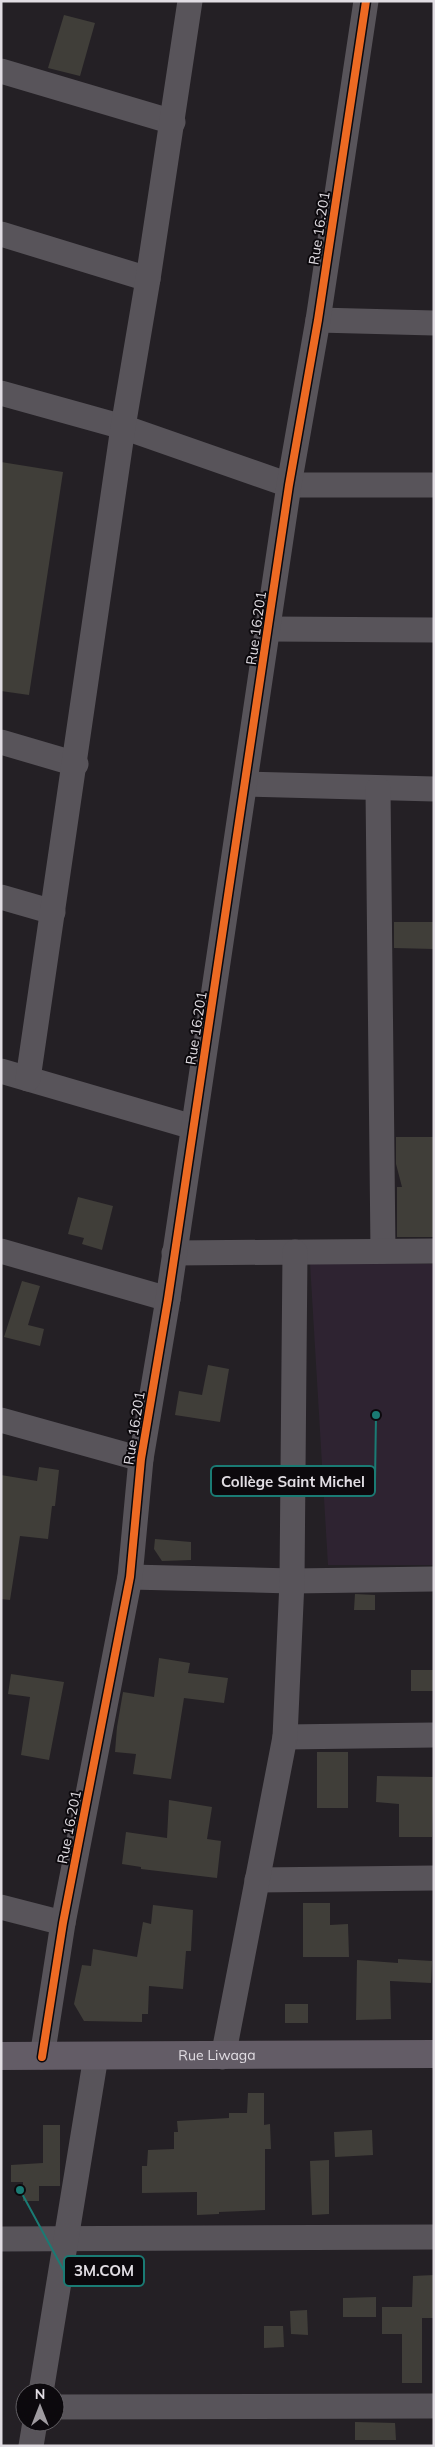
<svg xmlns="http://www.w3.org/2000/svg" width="435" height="2447" font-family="Mulish,sans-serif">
<rect width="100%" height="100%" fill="#242025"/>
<polygon fill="#2e2331" points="310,1263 434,1264 434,1565 328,1565"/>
<g fill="#403e39">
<polygon points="64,15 95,23 80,76 48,68"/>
<polygon points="1,462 63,472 29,695 1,691"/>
<polygon points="394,922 434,922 434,949 394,948"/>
<polygon points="396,1137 434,1137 434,1237 397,1237 397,1187 402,1187 396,1164"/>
<polygon points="78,1197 113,1206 102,1250 82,1244 84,1238 68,1234"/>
<polygon points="22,1281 40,1286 28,1325 44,1329 40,1346 4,1337"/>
<polygon points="208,1365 229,1369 220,1422 175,1415 179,1391 202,1395"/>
<polygon points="39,1467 59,1470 55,1506 52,1506 48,1539 20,1536 10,1600 1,1599 1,1475 37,1481"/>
<polygon points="155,1539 191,1542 191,1560 162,1561 154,1549"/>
<polygon points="355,1594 375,1595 375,1610 354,1610"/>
<polygon points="159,1658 190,1663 188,1673 228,1678 224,1703 184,1698 171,1779 133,1774 136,1754 115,1752 117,1727 123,1692 154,1697"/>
<rect x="411" y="1670" width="23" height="21"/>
<polygon points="11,1674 64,1682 49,1760 21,1755 30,1697 8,1694"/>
<rect x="317" y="1752" width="31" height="56"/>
<polygon points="377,1776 434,1777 432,1837 399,1837 399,1804 376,1802"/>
<polygon points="169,1800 212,1807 207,1839 221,1841 217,1878 141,1869 141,1867 122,1864 126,1832 167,1838"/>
<polygon points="303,1903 330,1903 330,1925 348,1924 349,1957 303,1957"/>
<polygon points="153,1905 193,1910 191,1951 186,1951 183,1989 149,1986 148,2014 142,2014 142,2022 84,2021 74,2004 82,1965 91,1966 93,1949 137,1957 143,1922 151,1924"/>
<polygon points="398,1959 432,1961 431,1983 390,1981 391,2019 356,2020 357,1960 398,1963"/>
<rect x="285" y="2004" width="23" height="19"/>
<polygon points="248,2093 264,2093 264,2125 270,2124 271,2149 265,2149 265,2210 219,2212 219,2214 197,2215 197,2192 142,2193 142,2166 147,2166 148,2150 174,2149 174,2132 178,2132 177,2121 229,2118 229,2113 247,2113"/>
<polygon points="43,2125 60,2125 60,2186 39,2186 39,2201 23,2201 23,2182 11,2182 11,2165 43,2163"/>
<polygon points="372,2130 373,2155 335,2157 334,2132"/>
<polygon points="329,2160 329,2214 312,2215 310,2161"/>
<polygon points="434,2275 434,2318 422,2318 422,2383 402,2383 402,2334 382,2334 382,2307 412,2307 413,2276"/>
<polygon points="376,2297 376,2317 343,2317 343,2298"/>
<polygon points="307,2310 308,2335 291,2334 290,2311"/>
<polygon points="264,2326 283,2326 284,2347 264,2348"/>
<polygon points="355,2422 395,2423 396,2440 355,2440"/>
</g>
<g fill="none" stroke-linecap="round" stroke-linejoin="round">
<g stroke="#58545a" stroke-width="25">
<polyline points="1,71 173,122"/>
<polyline points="1,234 148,279"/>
<polyline points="318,320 434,323"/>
<polyline points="1,393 123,427 289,485 434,485"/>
<polyline points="268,629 434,630"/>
<polyline points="1,742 76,764"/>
<polyline points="245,784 434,789"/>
<polyline points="378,789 383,1251"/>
<polyline points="1,897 53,912"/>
<polyline points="1,1071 193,1127"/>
<polyline points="28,1079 123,427 148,279 190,1"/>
<polyline points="1,1251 168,1299"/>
<polyline points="174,1253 434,1251"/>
<polyline points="1,1420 141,1459"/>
<polyline points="130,1577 292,1581 434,1579"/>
<polyline points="285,1737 434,1735"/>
<polyline points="257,1880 434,1878"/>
<polyline points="1,1907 63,1923"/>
<polyline points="42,2057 63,1923 130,1577 141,1459 168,1299 289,485 318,320 366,1"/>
<polyline points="223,2057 285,1737 292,1581 295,1252"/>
<polyline points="1,2239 434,2237"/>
<polyline points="41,2392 96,2056"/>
<polyline points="55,2407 434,2406"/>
<polyline points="31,2446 35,2422"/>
</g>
<path stroke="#635c66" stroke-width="28" id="s1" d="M1 2056 434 2054"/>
<defs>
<polyline id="cycleway" points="42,2057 63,1923 130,1577 141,1459 168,1299 289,485 318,320 366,1"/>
</defs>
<use href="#cycleway" stroke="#0c090d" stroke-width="11"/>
<use href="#cycleway" stroke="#ed6a23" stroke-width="8"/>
</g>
<g text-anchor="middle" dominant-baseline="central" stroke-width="4" stroke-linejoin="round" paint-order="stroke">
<g font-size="14" fill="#e1dde3" stroke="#0c090d">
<text transform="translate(319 228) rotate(-81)">Rue 16.201</text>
<text transform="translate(256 628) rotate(-82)">Rue 16.201</text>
<text transform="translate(196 1028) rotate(-81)">Rue 16.201</text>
<text transform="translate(134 1428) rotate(-81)">Rue 16.201</text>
<text transform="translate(69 1827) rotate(-79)">Rue 16.201</text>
<text stroke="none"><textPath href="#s1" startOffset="216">Rue Liwaga</textPath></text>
</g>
</g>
<path fill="none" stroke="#1a7b74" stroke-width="2" d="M376 1415L375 1481M20 2190L64 2271"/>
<g fill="#1a7b74" stroke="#0c090d" stroke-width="2">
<circle cx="376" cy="1415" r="5"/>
<circle cx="20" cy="2190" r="5"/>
</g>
<g fill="#0c090d" stroke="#1a7b74" stroke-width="2">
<rect x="211" y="1466" width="164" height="30" rx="5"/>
<rect x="64" y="2256" width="80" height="30" rx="5"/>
</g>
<g font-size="15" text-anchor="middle" font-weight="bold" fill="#e1dde3">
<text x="293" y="1487">Collège Saint Michel</text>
<text x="104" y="2276">3M.COM</text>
</g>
<rect width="435" height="2447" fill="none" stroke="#e1dde3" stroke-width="5"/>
<g transform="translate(40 2407)"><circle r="24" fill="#0c090d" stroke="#615e63"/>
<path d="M0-4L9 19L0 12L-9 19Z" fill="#9f9ba0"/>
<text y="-8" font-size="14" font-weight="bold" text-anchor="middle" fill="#e1dde3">N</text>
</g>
</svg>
